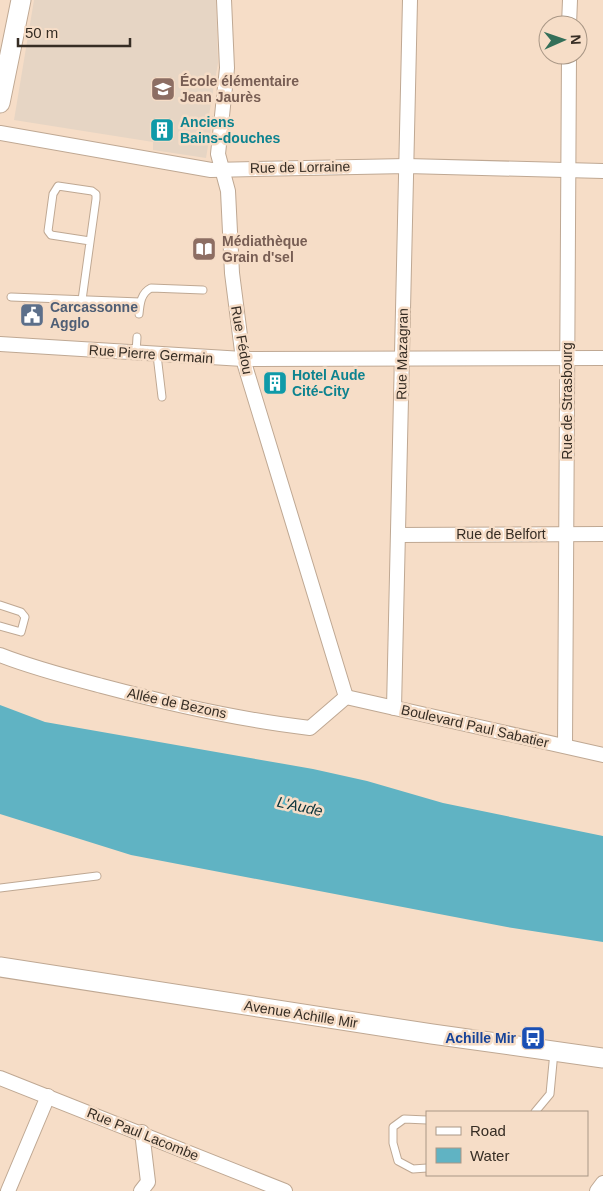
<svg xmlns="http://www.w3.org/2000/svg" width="603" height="1191" font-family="Helvetica,sans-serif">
<rect width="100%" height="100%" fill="#f6ddc7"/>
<polygon fill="#e6d5c4" points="34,0 216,0 218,63 209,115 213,116 206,158 153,150 153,142 14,120"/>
<polygon fill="#60b3c3" points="0,705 45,722 313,769 367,781 443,803 603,836 603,942 507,927 131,855 0,814"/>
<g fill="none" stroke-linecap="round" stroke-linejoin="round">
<defs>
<g id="lane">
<polyline points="11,297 140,302"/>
<polyline points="82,300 96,199 96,194 92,191 58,186 53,194 48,231 51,235 90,241"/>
<path d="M139 314C140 303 141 293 151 288L203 290"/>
<polyline points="136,353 137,337"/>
<polyline points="157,355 162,397"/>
<polyline points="0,605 21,612 25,617 21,632 0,626"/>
<polyline points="0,888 97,876"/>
<polyline points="535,1112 550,1094 554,1052"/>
<polyline points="427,1120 404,1119 393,1127 393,1143 398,1161 413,1169 427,1168"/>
</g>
<g id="street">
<polyline points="224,0 227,68 218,154 228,191 232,273 243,359 346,697"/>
<polyline points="569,25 570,0"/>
<polyline points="0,133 211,170 407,166 603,171"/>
<polyline points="0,344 243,359 603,358"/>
<polyline points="398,535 603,534"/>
<path d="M0 655C33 668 68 677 102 686 170 704 240 720 310 728L346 697"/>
<polyline points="346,697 603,755"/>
<polyline points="394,708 410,0"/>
<polyline points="565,746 569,55"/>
<polyline points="0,1078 285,1191"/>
<polyline points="8,1191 48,1096"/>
<polyline points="141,1191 148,1182 142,1132"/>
<polyline points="597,1191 603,1183"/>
</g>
<g id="secondary">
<polyline points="0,103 21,0"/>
<polyline points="0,967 432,1034 603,1058"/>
</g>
</defs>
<use href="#lane" stroke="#bfa893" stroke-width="9"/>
<use href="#street" stroke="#bfa893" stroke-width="16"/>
<use href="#secondary" stroke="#bfa893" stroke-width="21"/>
<use href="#lane" stroke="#fff" stroke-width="7"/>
<use href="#street" stroke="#fff" stroke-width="14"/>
<use href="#secondary" stroke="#fff" stroke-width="19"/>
</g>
<defs>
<symbol id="school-square" viewBox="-11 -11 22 22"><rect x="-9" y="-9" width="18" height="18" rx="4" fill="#8d6e63" stroke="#f6ddc7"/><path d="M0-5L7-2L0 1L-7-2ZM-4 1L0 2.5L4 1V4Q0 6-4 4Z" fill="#fff"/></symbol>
<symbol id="building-square" viewBox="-11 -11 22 22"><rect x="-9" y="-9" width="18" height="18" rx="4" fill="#0f9aa8" stroke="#f6ddc7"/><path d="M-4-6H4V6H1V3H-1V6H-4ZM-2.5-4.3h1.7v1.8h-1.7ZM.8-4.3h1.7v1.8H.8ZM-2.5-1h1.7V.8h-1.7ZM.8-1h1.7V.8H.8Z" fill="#fff"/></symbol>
<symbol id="library-square" viewBox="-11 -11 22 22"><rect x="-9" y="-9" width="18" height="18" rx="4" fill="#8d6e63" stroke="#f6ddc7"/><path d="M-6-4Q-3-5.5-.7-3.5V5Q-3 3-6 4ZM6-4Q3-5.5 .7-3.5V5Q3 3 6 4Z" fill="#fff"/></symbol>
<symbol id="civic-square" viewBox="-11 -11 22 22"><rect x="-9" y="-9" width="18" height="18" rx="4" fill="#5c6f8a" stroke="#f6ddc7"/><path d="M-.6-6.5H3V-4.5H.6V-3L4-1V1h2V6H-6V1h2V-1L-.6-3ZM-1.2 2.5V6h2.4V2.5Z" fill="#fff"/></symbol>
<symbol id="bus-square" viewBox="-11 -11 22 22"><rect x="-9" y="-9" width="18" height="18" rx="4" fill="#1a4fb4" stroke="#f6ddc7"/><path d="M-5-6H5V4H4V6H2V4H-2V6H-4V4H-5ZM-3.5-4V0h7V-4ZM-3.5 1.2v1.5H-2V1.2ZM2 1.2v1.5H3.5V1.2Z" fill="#fff"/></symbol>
</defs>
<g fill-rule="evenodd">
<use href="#school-square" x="149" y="75" width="28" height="28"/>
<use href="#building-square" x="148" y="116" width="28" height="28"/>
<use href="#library-square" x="190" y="235" width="28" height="28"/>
<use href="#civic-square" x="18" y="301" width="28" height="28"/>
<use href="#building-square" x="261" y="369" width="28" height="28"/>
<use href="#bus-square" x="519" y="1024" width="28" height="28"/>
</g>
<g text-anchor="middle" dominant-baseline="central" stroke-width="5" stroke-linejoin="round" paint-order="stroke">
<g font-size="14" font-weight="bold" fill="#785e54" stroke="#f6ddc7" text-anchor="start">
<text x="180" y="81">École élémentaire<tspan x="180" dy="16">Jean Jaurès</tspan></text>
<text x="222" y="241">Médiathèque<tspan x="222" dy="16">Grain d'sel</tspan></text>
</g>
<g font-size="14" font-weight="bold" fill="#0d838f" stroke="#f6ddc7" text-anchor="start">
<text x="180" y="122">Anciens<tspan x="180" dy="16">Bains-douches</tspan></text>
<text x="292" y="375">Hotel Aude<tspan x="292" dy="16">Cité-City</tspan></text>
</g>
<g font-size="14" fill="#362d24" stroke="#f6ddc7">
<text transform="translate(300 167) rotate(-1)">Rue de Lorraine</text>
<text transform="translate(242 340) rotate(80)">Rue Fédou</text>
<text transform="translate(151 354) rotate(4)">Rue Pierre Germain</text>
<text transform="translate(402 354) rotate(-89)">Rue Mazagran</text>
<text transform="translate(567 401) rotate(-90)">Rue de Strasbourg</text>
<text x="501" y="534">Rue de Belfort</text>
<text transform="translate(177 703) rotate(12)">Allée de Bezons</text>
<text transform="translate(475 726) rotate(13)">Boulevard Paul Sabatier</text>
<text transform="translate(301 1014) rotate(9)">Avenue Achille Mir</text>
<text transform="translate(143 1134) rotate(22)">Rue Paul Lacombe</text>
</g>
<g font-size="14" font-weight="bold" fill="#4e5e75" stroke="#f6ddc7" text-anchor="start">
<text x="50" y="307">Carcassonne<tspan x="50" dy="16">Agglo</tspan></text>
</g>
<g font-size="14" font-weight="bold" fill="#164399" stroke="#f6ddc7" text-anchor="end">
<text x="516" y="1038">Achille Mir</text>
</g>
<g font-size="15" font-style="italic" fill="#083239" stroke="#f6ddc7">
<text transform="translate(300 806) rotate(12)">L'Aude</text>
</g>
</g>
<rect x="426" y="1111" width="162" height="65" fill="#f6ddc7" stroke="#a99786"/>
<rect x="436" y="1127" width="25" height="8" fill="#ffffff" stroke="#a99786"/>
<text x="470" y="1136" font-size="15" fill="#362d24">Road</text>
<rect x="436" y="1148" width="25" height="15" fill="#60b3c3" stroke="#a99786"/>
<text x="470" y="1161" font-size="15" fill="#362d24">Water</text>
<g transform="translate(563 40) rotate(88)"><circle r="24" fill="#f6ddc7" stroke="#a99786"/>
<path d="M0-4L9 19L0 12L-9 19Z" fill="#346f59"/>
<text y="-8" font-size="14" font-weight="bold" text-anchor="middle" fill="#362d24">N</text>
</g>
<path d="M18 38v8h112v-8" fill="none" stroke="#362d24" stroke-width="2.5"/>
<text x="25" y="38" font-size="15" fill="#362d24" stroke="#f6ddc7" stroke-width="4" paint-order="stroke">50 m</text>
</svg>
